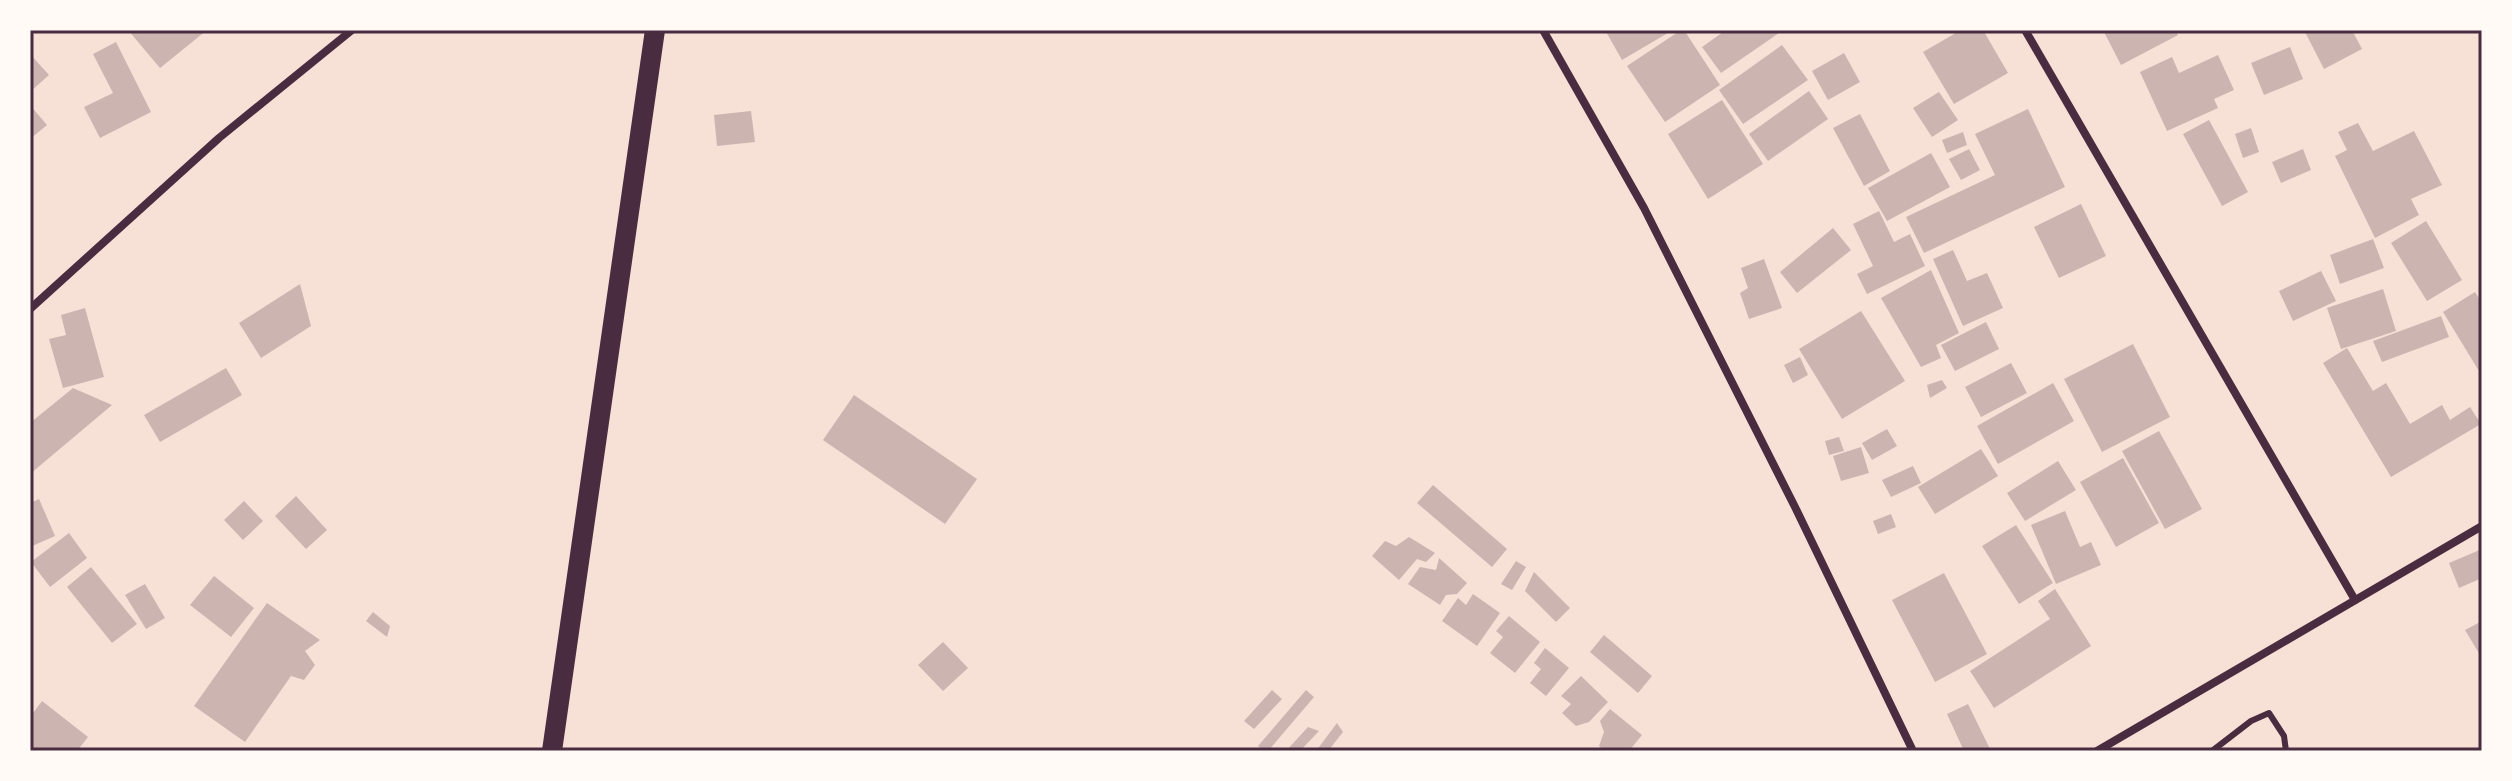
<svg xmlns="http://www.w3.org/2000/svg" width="2512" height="781" font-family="'Sofia Sans Condensed',sans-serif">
<rect width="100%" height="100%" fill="#f7e1d7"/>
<g fill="#ccb4b1">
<polygon points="128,30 207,30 160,68"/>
<polygon points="1605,30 1673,30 1622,60"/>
<polygon points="1681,30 1684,30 1720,85 1665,122 1627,66"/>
<polygon points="1726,30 1777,30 1779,33 1721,73 1702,47"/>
<polygon points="1961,30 1983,30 2008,73 1954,104 1923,52"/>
<polygon points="2103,30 2175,30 2178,35 2121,65"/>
<polygon points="2304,30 2352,30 2362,49 2324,69"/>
<polygon points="116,42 151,112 100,138 84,107 113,93 93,54"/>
<polygon points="1782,45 1808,80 1743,124 1719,90"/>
<polygon points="2290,47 2303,79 2264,95 2251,63"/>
<polygon points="1844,53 1860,82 1828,100 1812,71"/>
<polygon points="30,54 49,75 30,92"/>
<polygon points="2218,55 2234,90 2214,99 2218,108 2167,131 2140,72 2172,57 2179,73"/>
<polygon points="1809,91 1828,119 1768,161 1749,134"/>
<polygon points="1939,92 1958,120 1932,137 1913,108"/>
<polygon points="1722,100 1763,164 1708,199 1668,134"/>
<polygon points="30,105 47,125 30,139"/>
<polygon points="2028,109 2065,187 1924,253 1906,217 1995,175 1975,134"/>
<polygon points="751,111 755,142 717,146 714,115"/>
<polygon points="1860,114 1890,171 1864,186 1833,128"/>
<polygon points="2209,120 2248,192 2222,206 2183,134"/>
<polygon points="2358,123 2373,151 2414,131 2442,185 2411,199 2419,215 2375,238 2335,156 2347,150 2338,132"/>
<polygon points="2251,128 2259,152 2243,158 2235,134"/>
<polygon points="1963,132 1967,145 1947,153 1942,140"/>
<polygon points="1969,149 1980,170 1961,180 1949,159"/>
<polygon points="2303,149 2311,170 2281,183 2272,162"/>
<polygon points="1931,153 1950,187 1887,221 1868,188"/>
<polygon points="2081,204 2106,256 2059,278 2034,227"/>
<polygon points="1879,211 1894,242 1910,234 1925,266 1867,294 1857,274 1873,266 1853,224"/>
<polygon points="2426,221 2462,280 2427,301 2391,243"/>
<polygon points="1833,228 1851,250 1797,293 1780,272"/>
<polygon points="2373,239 2384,268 2340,284 2330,255"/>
<polygon points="1953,250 1967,281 1987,273 2003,308 1963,326 1933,259"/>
<polygon points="1764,259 1782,308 1749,319 1740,293 1748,288 1741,268"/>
<polygon points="1931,270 1959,333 1936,345 1941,358 1921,367 1881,298"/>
<polygon points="2321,271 2336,301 2293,321 2279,291"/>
<polygon points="300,284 311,326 261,358 239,323"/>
<polygon points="2383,289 2396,331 2341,349 2327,308"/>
<polygon points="2475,292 2482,303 2482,376 2443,312"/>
<polygon points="85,308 104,377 63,388 49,339 66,335 61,315"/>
<polygon points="1861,311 1905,381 1842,419 1799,349"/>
<polygon points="2441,316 2449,337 2382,362 2373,341"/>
<polygon points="1986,322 1999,349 1955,371 1941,345"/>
<polygon points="2133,344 2170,417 2102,452 2064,379"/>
<polygon points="2347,348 2373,391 2386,383 2410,424 2442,405 2450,420 2470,407 2481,424 2391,477 2323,363"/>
<polygon points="1800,357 1808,375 1793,383 1784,365"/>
<polygon points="2011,363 2027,393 1981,417 1965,387"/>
<polygon points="226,368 242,395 160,442 144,415"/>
<polygon points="1942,380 1947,388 1930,398 1927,385"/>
<polygon points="2053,383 2074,421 1998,464 1977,426"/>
<polygon points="73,388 112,405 30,474 30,423"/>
<polygon points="854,395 977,479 945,524 823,440"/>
<polygon points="1887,429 1897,446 1872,460 1862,443"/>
<polygon points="2159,431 2202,509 2165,529 2122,451"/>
<polygon points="1839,437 1844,451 1829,455 1825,441"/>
<polygon points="1861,447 1869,473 1841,481 1833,456"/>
<polygon points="1981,449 1998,476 1935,514 1918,487"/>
<polygon points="2123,458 2159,523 2116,547 2080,482"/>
<polygon points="2058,461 2076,490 2025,521 2007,493"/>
<polygon points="1913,466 1921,483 1891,497 1882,480"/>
<polygon points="1433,485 1507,549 1492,567 1417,503"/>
<polygon points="296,496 327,530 306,549 275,516"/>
<polygon points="39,499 55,536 30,547 30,503"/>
<polygon points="244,501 263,521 243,540 224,520"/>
<polygon points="2065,511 2080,547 2091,542 2101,565 2056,584 2031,525"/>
<polygon points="1891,514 1896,527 1878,534 1873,521"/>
<polygon points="2016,525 2053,583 2019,604 1982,546"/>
<polygon points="69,533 87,558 50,587 31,562"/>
<polygon points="1409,537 1435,553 1426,562 1417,559 1399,580 1372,556 1385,541 1396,546"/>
<polygon points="2482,549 2482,578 2459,588 2449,563"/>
<polygon points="1439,558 1467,583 1457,594 1446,595 1440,605 1408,584 1420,567 1436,570"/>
<polygon points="1516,561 1526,567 1512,590 1501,584"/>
<polygon points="91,567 137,624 112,643 67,587"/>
<polygon points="1534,572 1570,608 1556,622 1525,591"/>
<polygon points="1944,573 1987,654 1935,682 1892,600"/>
<polygon points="214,576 254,608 231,637 190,605"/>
<polygon points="145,584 165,618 146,629 125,595"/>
<polygon points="2055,589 2091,646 1994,708 1970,671 2050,619 2038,601"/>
<polygon points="1473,594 1500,613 1477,646 1442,621 1458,598 1466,605"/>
<polygon points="267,603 320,640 305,651 315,665 304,680 291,676 245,742 194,706"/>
<polygon points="373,612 390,626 387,637 366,621"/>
<polygon points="1509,616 1540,642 1515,673 1490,653 1503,637 1496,631"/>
<polygon points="2482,621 2482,654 2480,655 2465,630"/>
<polygon points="1604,635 1652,676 1638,693 1590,652"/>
<polygon points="943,642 968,668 943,691 918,665"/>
<polygon points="1545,648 1569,668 1546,696 1530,683 1541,669 1534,663"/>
<polygon points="1581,676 1608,702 1589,722 1576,726 1562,713 1571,704 1561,696"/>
<polygon points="1272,690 1282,699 1254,729 1244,721"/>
<polygon points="1306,690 1314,697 1268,751 1265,751 1258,746"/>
<polygon points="42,701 88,737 77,751 30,751 30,717"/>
<polygon points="1968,704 1991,751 1964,751 1947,714"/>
<polygon points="1610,709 1642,735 1629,751 1604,751 1599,746 1604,732 1600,721"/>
<polygon points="1337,723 1343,732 1328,751 1316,751"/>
<polygon points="1308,727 1319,731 1300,751 1286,751"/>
</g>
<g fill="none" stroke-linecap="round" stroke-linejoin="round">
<polyline stroke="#4a2c40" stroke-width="6" points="2212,751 2251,721 2269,713 2284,736 2286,751"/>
<g stroke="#4a2c40" stroke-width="8">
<polyline points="1543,30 1644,208 1795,507 1913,751"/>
<polyline points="2025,30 2355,600"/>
<polyline points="30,309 219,138 352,30"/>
<polyline points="2097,751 2482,526"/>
</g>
<polyline stroke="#4a2c40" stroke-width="20" points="552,751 655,30"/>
</g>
<rect width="2512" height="781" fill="none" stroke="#fffaf5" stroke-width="64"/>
<rect x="32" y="32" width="2448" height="717" fill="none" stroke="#4a2c40" stroke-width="3"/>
</svg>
